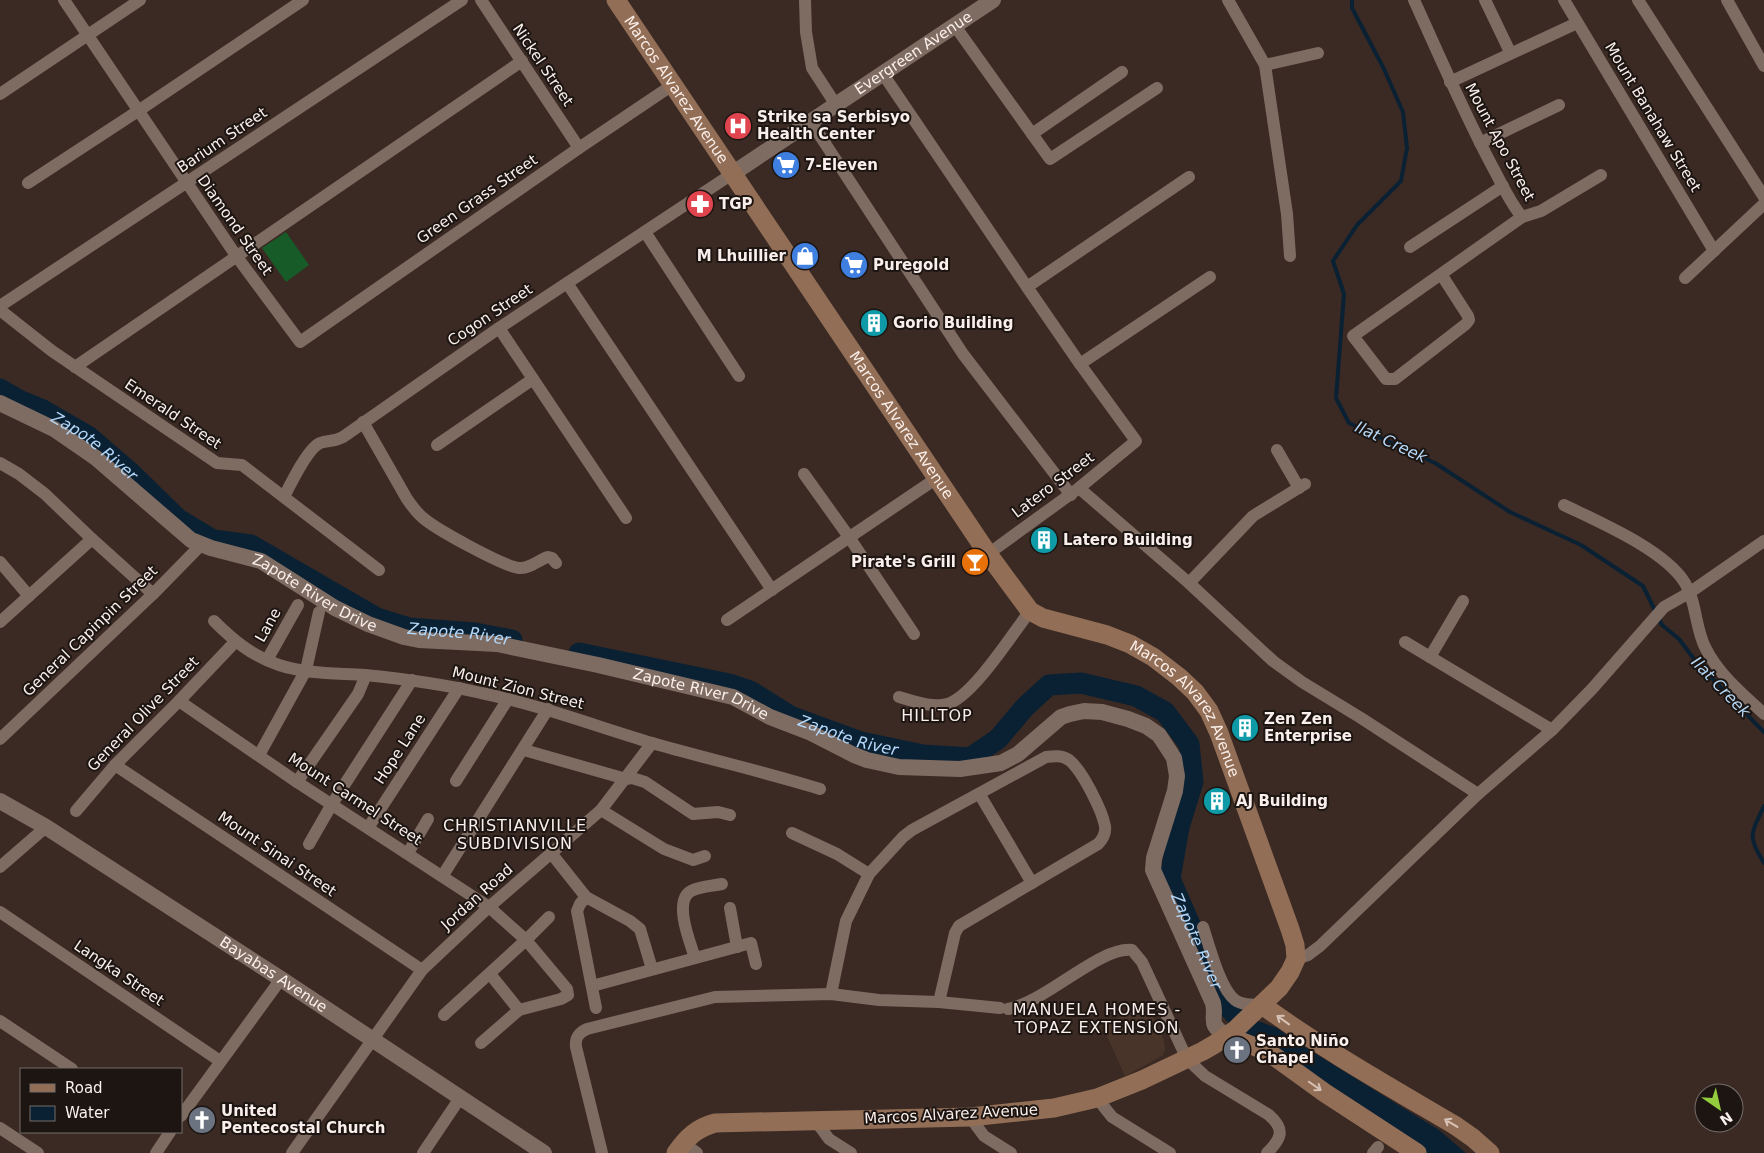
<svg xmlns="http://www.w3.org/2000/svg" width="1764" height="1153" font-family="'DejaVu Sans',sans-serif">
<rect width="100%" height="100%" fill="#3a2a23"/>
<polygon fill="#493429" points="1147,1005 1164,1040 1165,1050 1162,1056 1125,1076 1102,1025"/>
<polygon fill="#165b28" points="286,232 309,265 286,282 262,248"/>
<polygon fill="#0a2134" points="1261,1022 1277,1028 1295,1041 1439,1130 1466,1153 1422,1153 1246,1035 1254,1025"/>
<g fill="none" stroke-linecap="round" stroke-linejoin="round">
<g stroke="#0a2134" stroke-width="4">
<polyline points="1352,0 1352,8 1384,69 1403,112 1407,148 1401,181 1357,225 1333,261 1344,294 1336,398 1349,423 1435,463 1510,512 1581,545 1643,586 1662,625 1679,639 1697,663 1764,732"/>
<path d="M1764 806C1751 834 1747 836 1764 863"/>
</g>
<g stroke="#0a2134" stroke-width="21">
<path id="s1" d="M0 389 21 401 43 410 88 436 132 474 178 519 213 540 251 545 377 618 409 628 475 633 512 640"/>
<path id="s2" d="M579 653 729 684 750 691 790 716 861 742 923 755 970 758 998 739 1025 707 1049 685 1081 683 1136 696 1165 712 1189 744 1193 782 1179 827 1170 879 1224 1002C1235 1015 1244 1025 1259 1034"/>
</g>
<g stroke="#7e6c63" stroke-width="12">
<polyline points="64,0 237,257 300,342 579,148 674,84"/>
<polyline points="481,0 579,148"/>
<polyline points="805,0 806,32 812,68 836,105"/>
<polyline points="1228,0 1265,65 1287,214 1290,256"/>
<path d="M1414 0C1439 55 1463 111 1491 164 1501 182 1509 201 1522 217L1541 211 1601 175"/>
<polyline points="1485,0 1510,52"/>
<polyline points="1564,0 1714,251"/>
<polyline points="1638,0 1764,197"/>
<polyline points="1727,0 1764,66"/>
<polyline points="955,26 1050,159 1157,88"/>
<polyline points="1265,65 1318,53"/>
<polyline points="883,74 1027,287"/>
<polyline points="1450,82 1577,23"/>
<polyline points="0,94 140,0"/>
<polyline points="811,122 963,354 1071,495"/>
<polyline points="1032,134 1122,72"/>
<polyline points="1480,143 1559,105"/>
<polyline points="28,183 138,111 303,0"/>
<polyline points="645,232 739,376"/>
<polyline points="1410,247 1503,186"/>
<polyline points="1441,274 1468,316 1469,320 1466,324 1395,379 1386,379 1353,336 1522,217"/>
<polyline points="1685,278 1764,204"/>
<polyline points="567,283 772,590"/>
<polyline points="0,306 462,0"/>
<polyline points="0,310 52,351 217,463 242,465 379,570"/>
<polyline points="499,328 626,518"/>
<polyline points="1080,364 1210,277"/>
<polyline points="75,367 522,61"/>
<path d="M363 422 407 499C412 506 416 512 422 517 435 529 503 566 519 568 530 569 538 560 548 557L552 558 556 563"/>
<polyline points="437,445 533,379"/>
<polyline points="1277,450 1299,488"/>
<polyline points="0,463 19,474 45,494 92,539 153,594"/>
<polyline points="804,474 849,537 914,634"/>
<polyline points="1079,488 1189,583 1273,661 1302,682 1361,718 1478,794"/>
<path d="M284 497C290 485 308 448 320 443 328 440 334 442 343 437L499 328 732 174"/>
<path d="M1564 505C1599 522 1665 550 1685 583 1697 603 1695 629 1706 649 1719 675 1744 695 1764 714"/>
<polyline points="988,554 1079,488 1136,441 1080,364 1027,287 1189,177"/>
<polyline points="0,562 29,596"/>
<polyline points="1189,583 1253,516 1305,484"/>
<polyline points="727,620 937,478"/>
<path d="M214 621C233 640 252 656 279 665 306 674 337 673 365 675 404 679 443 684 481 693 540 705 595 726 652 743 708 759 765 772 820 789"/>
<polyline points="0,622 92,539"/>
<polyline points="1405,642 1552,730"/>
<polyline points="1430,657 1463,601"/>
<polyline points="267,660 298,605"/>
<path d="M899 697C914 701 931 708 947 704 972 698 1013 633 1030 611"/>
<polyline points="179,701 297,782 489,907 526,940 567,989 568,995 561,999 519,1010 490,974"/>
<polyline points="0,739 153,594 201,545"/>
<polyline points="524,750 626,779 632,778 645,782 693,814 718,812 730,815"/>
<polyline points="259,755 306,670 319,612"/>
<polyline points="115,765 422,970"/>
<polyline points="456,781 508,699"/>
<polyline points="297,782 358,694 366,675"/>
<polyline points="980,795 1032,883"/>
<polyline points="601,810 664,849 693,860 705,856"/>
<polyline points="76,811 115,765 179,701 235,642"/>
<polyline points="368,828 459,688"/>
<polyline points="792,833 837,854 869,874"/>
<polyline points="309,844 332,804 412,680"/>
<polyline points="408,853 428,819"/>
<polyline points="551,853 586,897 630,921 640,929 652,969"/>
<polyline points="0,867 46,827"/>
<polyline points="443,875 548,709"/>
<polyline points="586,897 580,904 577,911 596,1008"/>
<polyline points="730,908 737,947"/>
<polyline points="0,912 220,1061"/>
<path d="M1203 927C1209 945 1220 989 1235 1000 1242 1005 1253 1005 1262 1005"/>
<path d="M695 958C690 942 673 901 691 891 700 886 712 886 722 884"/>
<polyline points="1296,959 1308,955 1320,946 1478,794 1552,730 1592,689 1664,607 1689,593 1764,541"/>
<polyline points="592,986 751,943 756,964"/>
<path d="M831 994 846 921 869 874 903 837 912 830 1046 757C1054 756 1062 755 1069 760 1082 770 1102 810 1105 826 1106 833 1103 839 1098 844L959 926 955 933 939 1002"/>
<path d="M1008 1009C1046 1002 1100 946 1132 950L1142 962 1187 1059 1205 1076 1269 1115C1286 1130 1281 1139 1267 1153"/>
<polyline points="444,1015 526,940 549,917"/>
<polyline points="0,1021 72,1069"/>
<polyline points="481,1043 519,1010"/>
<polyline points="1097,1098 1112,1117 1170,1153"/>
<polyline points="181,1116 281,979"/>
<polyline points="970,1117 984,1136 1011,1153"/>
<polyline points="815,1120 829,1139 851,1153"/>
<polyline points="0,1128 38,1153"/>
<polyline points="683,1143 697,1153"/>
<polyline points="156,1153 170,1132"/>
<polyline points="292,1153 422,970 489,907 601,810 652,743"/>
<polyline points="423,1153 460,1098"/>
<path d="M602 1153 576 1047C575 1038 578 1033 587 1029L715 997 831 994 879 1000 939 1002 1000 1008"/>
<polyline points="1373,1153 1378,1147"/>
</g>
<g stroke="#7e6c63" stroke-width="16">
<path id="s3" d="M732 174 993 0"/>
<path id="s4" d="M0 403 54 429 96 458 191 540 211 548 261 561 335 608 368 624 404 637 419 640 497 644 598 665 733 697 770 717 809 732 854 755 867 760 899 767 960 769 1001 763 1018 754 1061 717 1070 714 1084 711 1102 712 1128 719 1146 726 1159 735 1174 758 1177 776 1175 791 1154 858 1153 870 1213 1003C1217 1020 1206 1023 1227 1036"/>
<path id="s5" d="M0 801 46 827 281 979 544 1153"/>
</g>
<g stroke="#936e56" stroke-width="19">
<path id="s6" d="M616 0 988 554 1030 611 1043 618 1107 635 1130 644 1153 657 1179 677 1195 692 1209 711 1219 733 1290 929 1295 945 1296 959 1290 972 1279 988 1235 1030 1215 1044 1203 1051 1142 1080 1097 1098 1054 1108 970 1117 715 1123C697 1128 687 1137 676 1153"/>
<path d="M1262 1005C1324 1050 1390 1087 1456 1126L1473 1138 1490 1153"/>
<polyline points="1227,1036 1261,1049 1275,1057 1325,1093 1417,1153"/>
</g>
</g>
<defs><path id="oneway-shaft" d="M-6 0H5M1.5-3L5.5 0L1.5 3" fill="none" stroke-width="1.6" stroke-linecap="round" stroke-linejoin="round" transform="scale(1.25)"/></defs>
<g stroke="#d6c2b6">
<use href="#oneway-shaft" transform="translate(1283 1020) rotate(-144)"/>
<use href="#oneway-shaft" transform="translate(1315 1086) rotate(35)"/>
<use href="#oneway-shaft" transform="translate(1451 1123) rotate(-149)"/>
</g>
<defs>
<symbol id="hospital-disc" viewBox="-11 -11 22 22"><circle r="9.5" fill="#e0444e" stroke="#1c1511"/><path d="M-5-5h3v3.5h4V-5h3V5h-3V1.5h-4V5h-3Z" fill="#fff"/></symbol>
<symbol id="supermarket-disc" viewBox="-11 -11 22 22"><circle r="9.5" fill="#3f7fe0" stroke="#1c1511"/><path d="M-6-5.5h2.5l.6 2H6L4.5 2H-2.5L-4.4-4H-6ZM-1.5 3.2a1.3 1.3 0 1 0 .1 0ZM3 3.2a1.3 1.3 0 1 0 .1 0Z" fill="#fff"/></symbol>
<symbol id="pharmacy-disc" viewBox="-11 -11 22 22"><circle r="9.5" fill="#e0444e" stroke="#1c1511"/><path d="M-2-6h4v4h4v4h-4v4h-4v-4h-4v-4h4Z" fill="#fff"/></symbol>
<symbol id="shop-disc" viewBox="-11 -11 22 22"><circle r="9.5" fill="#3f7fe0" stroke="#1c1511"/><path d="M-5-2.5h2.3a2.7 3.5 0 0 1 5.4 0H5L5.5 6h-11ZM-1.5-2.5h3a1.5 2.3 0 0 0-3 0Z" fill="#fff"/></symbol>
<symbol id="building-disc" viewBox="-11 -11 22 22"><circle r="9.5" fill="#0f9aa8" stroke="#1c1511"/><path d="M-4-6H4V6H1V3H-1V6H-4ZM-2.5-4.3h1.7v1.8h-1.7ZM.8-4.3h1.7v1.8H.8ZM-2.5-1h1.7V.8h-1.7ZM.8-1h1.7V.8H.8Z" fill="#fff"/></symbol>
<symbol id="bar-disc" viewBox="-11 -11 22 22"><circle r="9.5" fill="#e8710a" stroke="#1c1511"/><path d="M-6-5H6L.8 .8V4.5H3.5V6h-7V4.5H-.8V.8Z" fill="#fff"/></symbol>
<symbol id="church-disc" viewBox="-11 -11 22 22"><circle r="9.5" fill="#6b7280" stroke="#1c1511"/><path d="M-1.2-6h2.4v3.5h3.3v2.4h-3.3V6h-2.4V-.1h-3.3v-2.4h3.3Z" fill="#fff"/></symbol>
</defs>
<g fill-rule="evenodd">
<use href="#hospital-disc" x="722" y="110" width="32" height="32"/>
<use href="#supermarket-disc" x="770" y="149" width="32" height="32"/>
<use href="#pharmacy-disc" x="684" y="188" width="32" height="32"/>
<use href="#shop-disc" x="789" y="240" width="32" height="32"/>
<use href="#supermarket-disc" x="838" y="249" width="32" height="32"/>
<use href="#building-disc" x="858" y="307" width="32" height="32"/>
<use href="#building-disc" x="1028" y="524" width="32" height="32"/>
<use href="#bar-disc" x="959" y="546" width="32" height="32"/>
<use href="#building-disc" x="1229" y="712" width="32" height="32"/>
<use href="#building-disc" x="1201" y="785" width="32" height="32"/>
<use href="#church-disc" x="1221" y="1034" width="32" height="32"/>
<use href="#church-disc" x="186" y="1104" width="32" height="32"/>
</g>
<g text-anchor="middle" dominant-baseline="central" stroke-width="4" stroke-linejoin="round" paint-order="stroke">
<g font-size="15" fill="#faefea" stroke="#1c1511">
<text stroke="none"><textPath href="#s3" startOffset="218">Evergreen Avenue</textPath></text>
<text transform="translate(543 65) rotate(56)">Nickel Street</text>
<text stroke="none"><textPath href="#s6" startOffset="108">Marcos Alvarez Avenue</textPath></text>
<text transform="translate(1653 117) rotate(59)">Mount Banahaw Street</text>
<text transform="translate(222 140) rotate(-34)">Barium Street</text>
<text transform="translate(1500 142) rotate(62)">Mount Apo Street</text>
<text transform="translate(477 199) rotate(-35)">Green Grass Street</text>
<text transform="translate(235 225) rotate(55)">Diamond Street</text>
<text transform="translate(490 315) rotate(-34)">Cogon Street</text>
<text transform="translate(173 414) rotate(34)">Emerald Street</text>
<text stroke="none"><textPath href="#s6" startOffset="512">Marcos Alvarez Avenue</textPath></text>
<text transform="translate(1053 485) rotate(-37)">Latero Street</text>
<text stroke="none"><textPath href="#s4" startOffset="372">Zapote River Drive</textPath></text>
<text transform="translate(268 625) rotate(-61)">Lane</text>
<text transform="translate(90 631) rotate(-44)">General Capinpin Street</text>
<text transform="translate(518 688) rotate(14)">Mount Zion Street</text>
<text stroke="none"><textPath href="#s4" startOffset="776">Zapote River Drive</textPath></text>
<text stroke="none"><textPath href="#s6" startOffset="932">Marcos Alvarez Avenue</textPath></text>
<text transform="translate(143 714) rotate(-46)">General Olive Street</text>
<text transform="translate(400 749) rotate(-57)">Hope Lane</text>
<text transform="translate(355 799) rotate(33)">Mount Carmel Street</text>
<text transform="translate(277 854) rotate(34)">Mount Sinai Street</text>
<text transform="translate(477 897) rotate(-42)">Jordan Road</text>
<text transform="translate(119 973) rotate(34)">Langka Street</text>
<text stroke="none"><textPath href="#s5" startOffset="324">Bayabas Avenue</textPath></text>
<text transform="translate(951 1114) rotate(-3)">Marcos Alvarez Avenue</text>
</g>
<g font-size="15" font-weight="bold" fill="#faefea" stroke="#1c1511" text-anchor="start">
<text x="757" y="117">Strike sa Serbisyo<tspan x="757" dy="17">Health Center</tspan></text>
<text x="805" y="165">7-Eleven</text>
<text x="719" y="204">TGP</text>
<text x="786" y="256" text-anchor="end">M Lhuillier</text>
<text x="873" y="265">Puregold</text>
<text x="893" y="323">Gorio Building</text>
<text x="1063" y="540">Latero Building</text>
<text x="956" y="562" text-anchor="end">Pirate's Grill</text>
<text x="1264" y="719">Zen Zen<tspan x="1264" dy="17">Enterprise</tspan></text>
<text x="1236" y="801">AJ Building</text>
<text x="1256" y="1041">Santo Niño<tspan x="1256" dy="17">Chapel</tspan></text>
<text x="221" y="1111">United<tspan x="221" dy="17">Pentecostal Church</tspan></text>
</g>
<g font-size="16" font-style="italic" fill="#b5d8f9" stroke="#1c1511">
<text transform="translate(1391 442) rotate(25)">Ilat Creek</text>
<text stroke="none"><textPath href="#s1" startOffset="111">Zapote River</textPath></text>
<text stroke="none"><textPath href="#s1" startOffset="531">Zapote River</textPath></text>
<text transform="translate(1721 687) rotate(46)">Ilat Creek</text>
<text stroke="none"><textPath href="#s2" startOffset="284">Zapote River</textPath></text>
<text stroke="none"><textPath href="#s2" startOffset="884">Zapote River</textPath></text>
</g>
<g font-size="16" letter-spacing="1" fill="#faefea" stroke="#1c1511">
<text x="937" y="715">HILLTOP</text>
<text x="515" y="825">CHRISTIANVILLE<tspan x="515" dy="18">SUBDIVISION</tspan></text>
<text x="1097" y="1009">MANUELA HOMES -<tspan x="1097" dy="18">TOPAZ EXTENSION</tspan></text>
</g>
</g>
<rect x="20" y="1068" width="162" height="65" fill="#1c1511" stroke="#756c68"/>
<rect x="30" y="1084" width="25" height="8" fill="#936e56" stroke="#756c68"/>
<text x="65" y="1093" font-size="15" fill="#faefea">Road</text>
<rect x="30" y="1106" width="25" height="15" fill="#0a2134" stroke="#756c68"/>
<text x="65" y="1118" font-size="15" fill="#faefea">Water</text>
<g transform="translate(1719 1108) rotate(146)"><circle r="24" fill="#1c1511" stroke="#756c68"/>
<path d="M0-4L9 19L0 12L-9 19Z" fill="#93cd3d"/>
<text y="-8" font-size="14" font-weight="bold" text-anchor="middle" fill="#faefea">N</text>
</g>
</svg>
